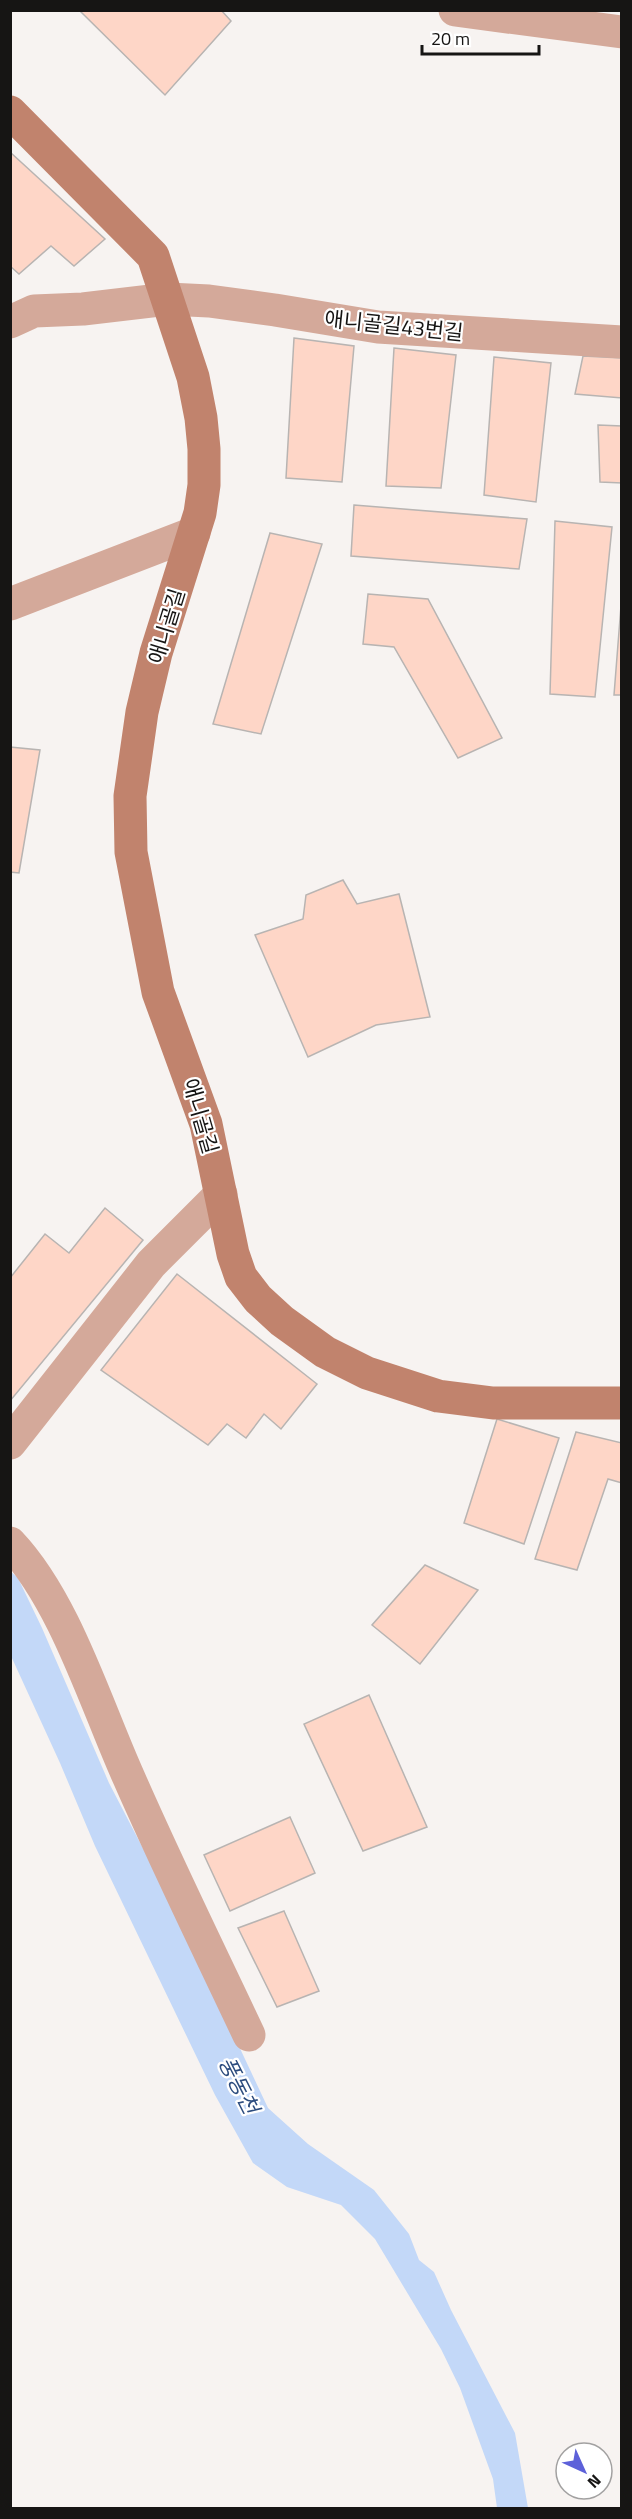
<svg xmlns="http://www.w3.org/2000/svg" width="632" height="2519" font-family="'Titillium Web','Noto Sans KR',sans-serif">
<rect width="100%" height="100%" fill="#f7f3f1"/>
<polygon fill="#c3d8f8" points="10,1571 18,1578 42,1628 109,1783 175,1910 268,2108 308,2144 374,2190 409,2234 419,2260 434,2272 451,2310 515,2433 528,2508 497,2508 493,2479 460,2388 441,2349 375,2239 341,2205 287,2187 253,2163 215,2095 95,1846 60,1763 11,1656"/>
<g fill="#fed6c7" stroke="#b8b4b2" stroke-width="1.5">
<polygon points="79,10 221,10 231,21 165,95"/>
<polygon points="10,152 105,239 74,266 51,246 19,274 10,266"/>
<polygon points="294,338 354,346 342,482 286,478"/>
<polygon points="394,348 456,355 441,488 386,486"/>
<polygon points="583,356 622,358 622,398 575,394"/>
<polygon points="494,357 551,363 536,502 484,495"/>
<polygon points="598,425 622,426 622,483 600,482"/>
<polygon points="354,505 527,519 519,569 351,556"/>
<polygon points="555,521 612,527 595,697 550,694"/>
<polygon points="270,533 322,544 261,734 213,724"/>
<polygon points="622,593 622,695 614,695"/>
<polygon points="368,594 428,599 502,738 458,758 394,647 363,644"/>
<polygon points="10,747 40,750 19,873 10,872"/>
<polygon points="343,880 357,904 399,894 430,1017 376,1025 308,1057 255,935 303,919 306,895"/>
<polygon points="105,1208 143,1240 10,1401 10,1278 45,1234 69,1253"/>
<polygon points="177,1274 317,1384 281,1429 264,1414 246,1438 227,1424 208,1445 101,1370"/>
<polygon points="497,1419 559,1438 524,1544 464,1523"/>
<polygon points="576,1432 622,1443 622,1483 608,1479 577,1570 535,1559"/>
<polygon points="425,1565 478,1590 420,1664 372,1625"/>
<polygon points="369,1695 427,1827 363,1851 304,1724"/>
<polygon points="290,1817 315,1873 230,1911 204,1855"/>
<polygon points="284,1911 319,1991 277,2007 238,1928"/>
</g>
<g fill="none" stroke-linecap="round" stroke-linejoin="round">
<g stroke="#d4a99a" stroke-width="33">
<polyline points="455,10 622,32"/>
<polyline points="10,322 34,311 83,309 168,299 209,301 275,310 378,327 622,342"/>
<polyline points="10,604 194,533"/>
<polyline points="10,1443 151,1264 221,1194"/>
<path d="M10 1543C65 1601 96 1705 129 1778 167 1865 209 1950 249 2035"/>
</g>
<polyline stroke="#c1836d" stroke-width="33" points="10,112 153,256 193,377 201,418 204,449 204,485 200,513 156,653 142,712 130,796 131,852 158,992 206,1124 233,1254 241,1277 258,1299 282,1321 325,1352 367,1373 438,1396 493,1403 622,1403"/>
</g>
<g text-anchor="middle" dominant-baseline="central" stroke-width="4.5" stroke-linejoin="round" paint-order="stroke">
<g font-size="21" fill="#161514" stroke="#fff">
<text transform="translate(394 325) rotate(6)">애니골길43번길</text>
<text transform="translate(166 626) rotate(-73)">애니골길</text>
<text transform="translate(201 1116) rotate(74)">애니골길</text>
</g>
<g font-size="22" font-style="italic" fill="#2c4c7e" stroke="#fff">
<text transform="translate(239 2085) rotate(63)">풍동천</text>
</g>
</g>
<rect width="632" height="2519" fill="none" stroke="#161514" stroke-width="24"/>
<g transform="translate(584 2471) rotate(135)"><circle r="28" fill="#ffffff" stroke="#a2a1a1" stroke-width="1.5"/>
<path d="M0-4.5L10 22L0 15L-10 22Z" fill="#5d61d9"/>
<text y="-9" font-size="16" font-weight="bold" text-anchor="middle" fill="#161514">N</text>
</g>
<path d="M422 45v9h117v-9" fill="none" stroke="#161514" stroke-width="3"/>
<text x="431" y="45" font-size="18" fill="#161514" stroke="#ffffff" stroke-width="4.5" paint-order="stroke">20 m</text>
</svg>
